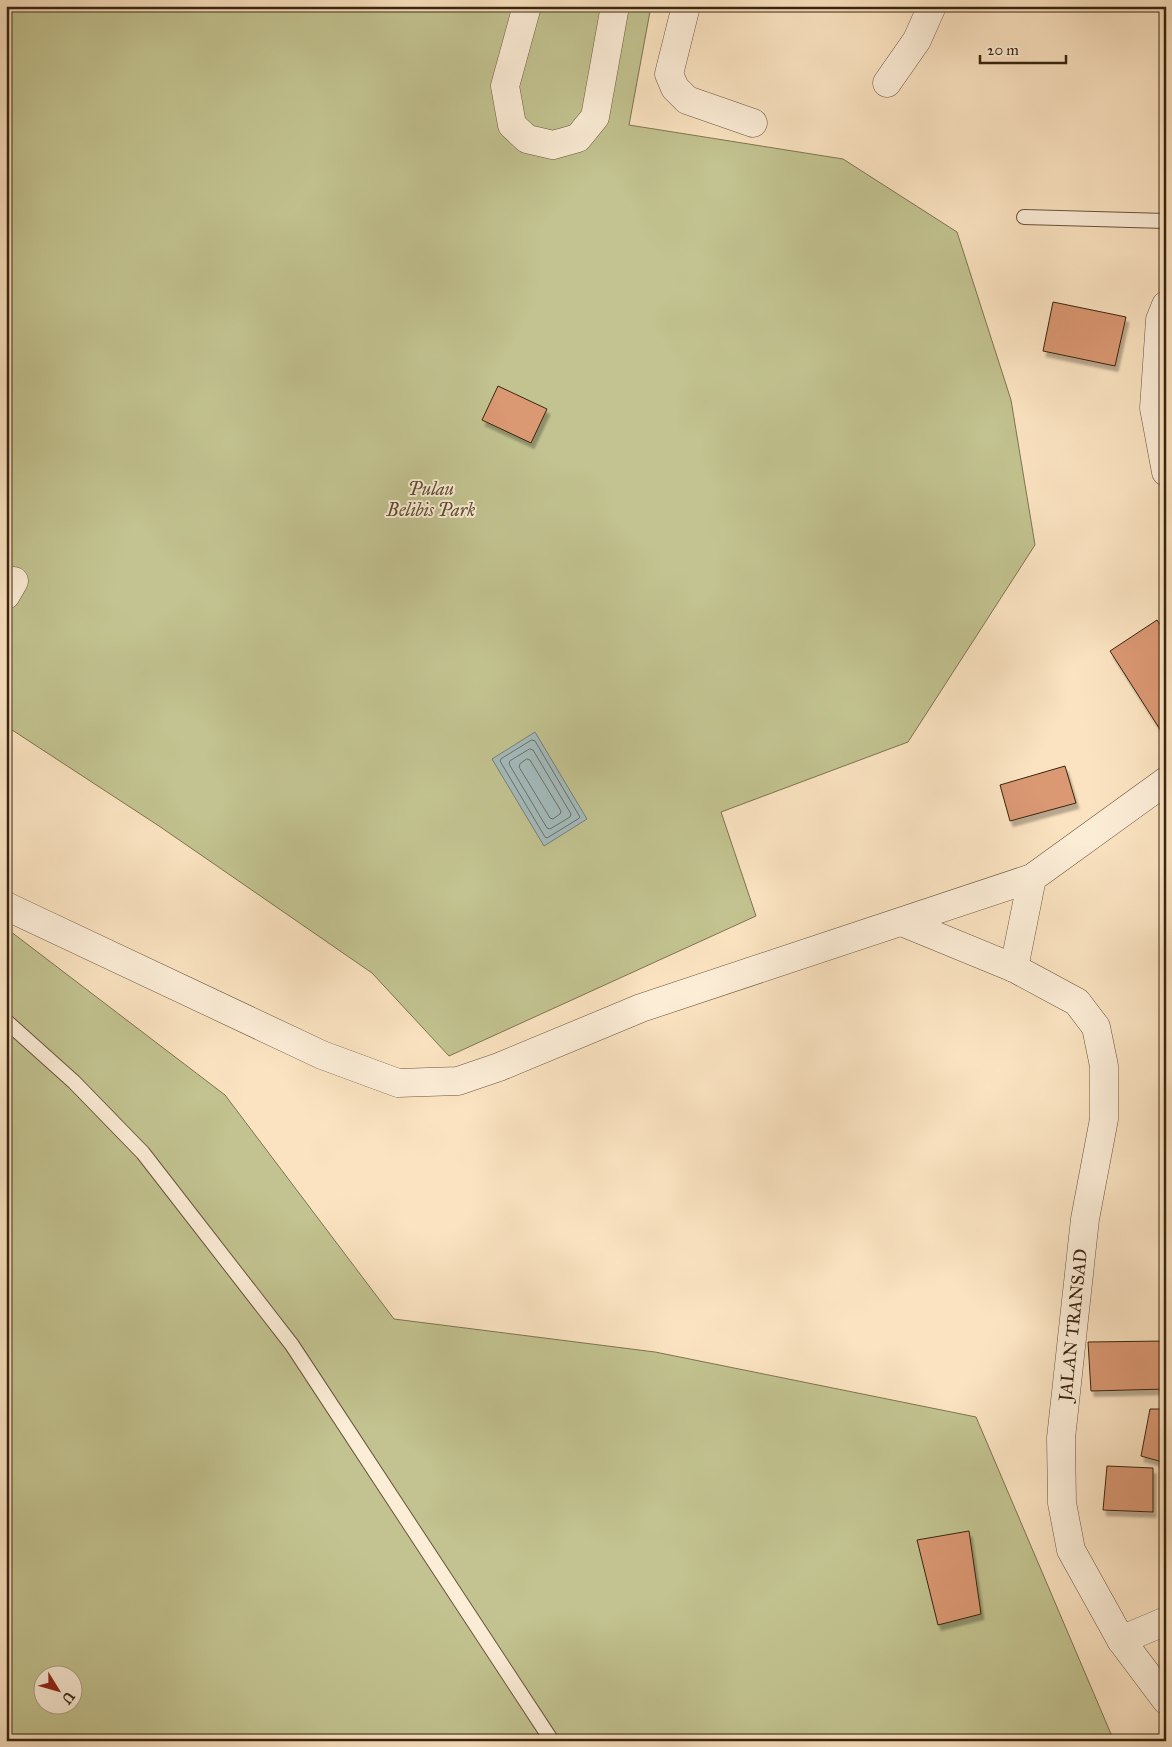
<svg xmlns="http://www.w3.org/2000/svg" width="1172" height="1747" font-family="'IM FELL Great Primer',serif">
<defs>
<filter id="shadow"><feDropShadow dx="3" dy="5.5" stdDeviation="1" flood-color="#0004"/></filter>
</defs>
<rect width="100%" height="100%" fill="#fbe3c1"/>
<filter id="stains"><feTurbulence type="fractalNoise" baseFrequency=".004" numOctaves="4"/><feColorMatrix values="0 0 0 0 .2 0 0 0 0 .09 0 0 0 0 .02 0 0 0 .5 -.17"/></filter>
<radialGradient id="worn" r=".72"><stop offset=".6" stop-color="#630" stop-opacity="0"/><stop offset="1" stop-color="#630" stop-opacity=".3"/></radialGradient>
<g fill="#c2c390" stroke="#7e7450" fill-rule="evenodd">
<polygon points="6,6 651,6 629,125 843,159 957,232 1011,400 1035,545 908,742 721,812 756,916 449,1056 372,973 159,826 6,726"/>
<path d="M6 928 225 1095 394 1319 655 1352 976 1417 1114 1741H6ZM42 1674H72V1704H42Z"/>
</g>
<polygon fill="#a3bbbd" stroke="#797f78" points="535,732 587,819 544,846 492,759"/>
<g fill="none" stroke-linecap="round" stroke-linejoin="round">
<g stroke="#6e7066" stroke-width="1">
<polygon points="532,740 535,741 580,817 578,819 547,838 545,837 500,761 501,759"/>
<polygon points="530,749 533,750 571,814 570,817 550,829 547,828 509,764 510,761"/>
<polygon points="527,759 530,760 561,811 560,814 553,819 550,818 519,767 520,764"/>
</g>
</g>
<g fill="#da9873" stroke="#392510" filter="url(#shadow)">
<polygon points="1053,302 1126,317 1115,366 1043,351"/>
<polygon points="498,386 547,409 531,443 482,420"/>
<polygon points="1157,620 1166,633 1166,728 1161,731 1110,651"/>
<polygon points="1065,766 1076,803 1010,821 1000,785"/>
<polygon points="1166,1341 1166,1389 1091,1391 1088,1342"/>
<polygon points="1150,1409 1166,1409 1166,1463 1141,1456"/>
<polygon points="1107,1466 1153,1468 1153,1512 1103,1510"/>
<polygon points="969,1531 981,1614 938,1625 917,1540"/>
</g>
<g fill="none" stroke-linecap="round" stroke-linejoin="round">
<defs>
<g id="lane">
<polyline points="1024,217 1166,221"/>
<polyline points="6,1021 74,1082 143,1153 292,1345 552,1741"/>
</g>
<g id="street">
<polyline points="527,6 505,86 512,125 527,139 553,145 578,138 595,117 615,6"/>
<polyline points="686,6 669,74 675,88 687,100 753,123"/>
<polyline points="887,83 917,40 932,6"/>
<polyline points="1166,305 1160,320 1154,408 1166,472"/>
<polyline points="6,595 14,581"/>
<polyline points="6,906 322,1055 398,1083 458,1081 499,1067 641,1008 1032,878 1166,781"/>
<polyline points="902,922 1014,968 1077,1002 1096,1027 1104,1066 1104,1119 1085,1219 1061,1438 1062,1503 1071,1550 1121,1640 1166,1700"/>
<polyline points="1014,968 1032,878"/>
<polyline points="1121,1640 1166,1621"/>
</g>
</defs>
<use href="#lane" stroke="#6a543c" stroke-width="16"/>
<use href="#street" stroke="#6a543c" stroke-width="29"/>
<use href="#lane" stroke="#fcedd7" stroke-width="14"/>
<use href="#street" stroke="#fcedd7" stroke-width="28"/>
</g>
<g text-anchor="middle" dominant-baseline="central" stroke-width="4" stroke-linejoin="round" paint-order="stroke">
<g font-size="18" font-style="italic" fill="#5b4c30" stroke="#fcedd7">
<text x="431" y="489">Pulau<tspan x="431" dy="21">Belibis Park</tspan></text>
</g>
<g font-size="18" fill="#392510" stroke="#fcedd7">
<text transform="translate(1073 1325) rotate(-84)">JALAN TRANSAD</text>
</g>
</g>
<rect width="1172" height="1747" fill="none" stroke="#fbe3c1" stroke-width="25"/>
<rect x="8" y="8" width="1157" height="1732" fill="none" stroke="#392510" stroke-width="2.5"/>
<rect x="12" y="12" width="1147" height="1722" fill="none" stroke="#392510"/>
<g transform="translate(58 1690) rotate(127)"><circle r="24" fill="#fcedd7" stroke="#ae9d87"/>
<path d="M0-4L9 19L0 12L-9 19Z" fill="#8f2418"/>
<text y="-8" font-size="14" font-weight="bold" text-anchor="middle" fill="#392510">U</text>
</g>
<path d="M980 55v8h86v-8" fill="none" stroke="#392510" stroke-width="2.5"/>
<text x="987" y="55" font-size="15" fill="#392510" stroke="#fcedd7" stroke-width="4" paint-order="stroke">20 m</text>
<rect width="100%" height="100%" filter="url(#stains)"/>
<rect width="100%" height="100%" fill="url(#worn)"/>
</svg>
